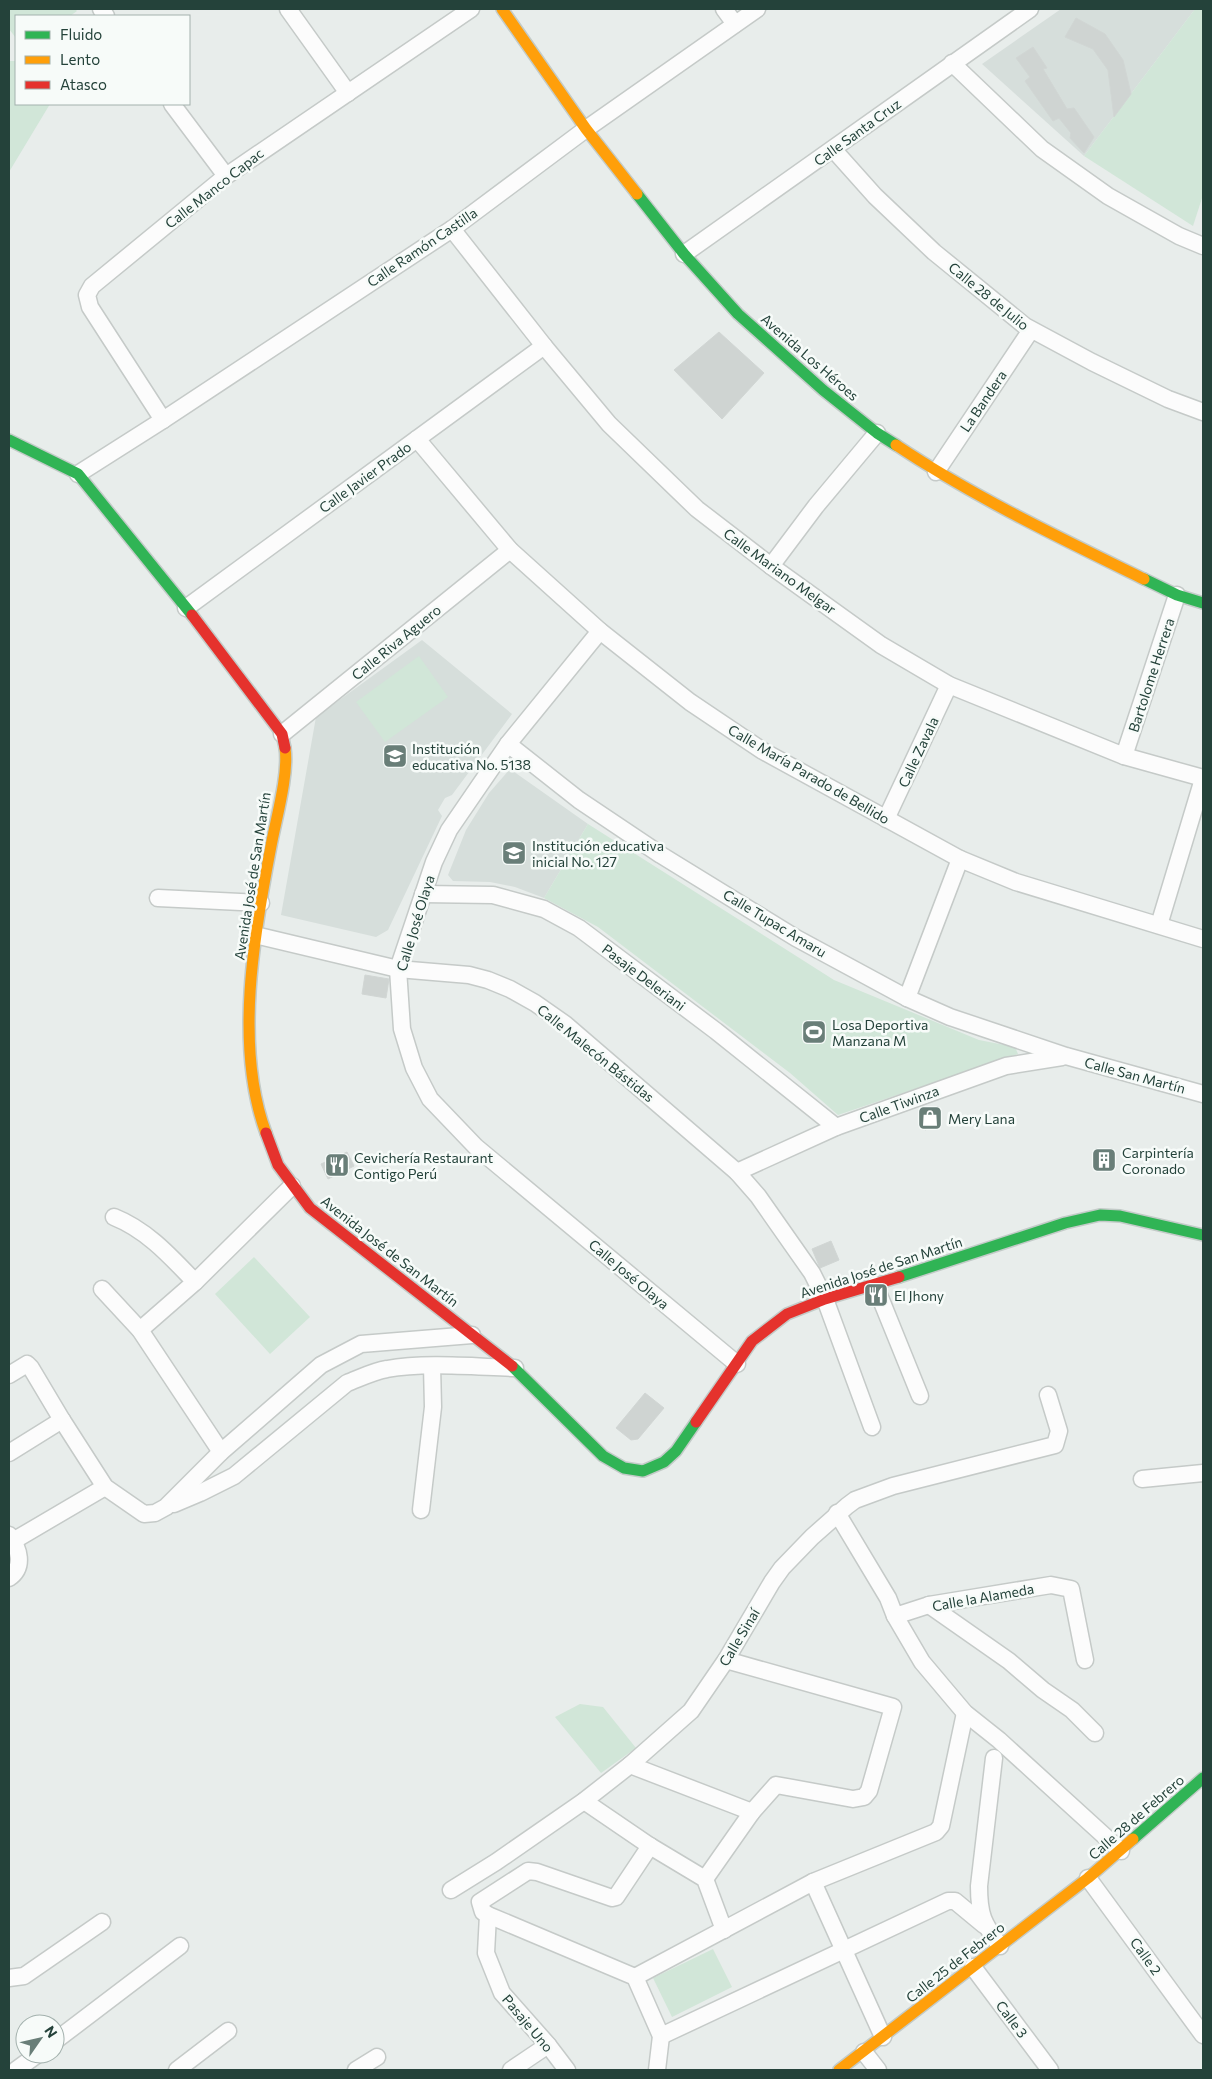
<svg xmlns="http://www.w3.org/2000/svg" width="1212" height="2079" font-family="Commissioner,sans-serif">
<rect width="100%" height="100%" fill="#e8edeb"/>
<g fill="#d6dedb">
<polygon points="1061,9 1195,9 1084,156 982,64"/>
<polygon points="422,640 512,714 452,795 445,798 438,810 442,816 388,930 376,937 281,915 316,717"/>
<polygon points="510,769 588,824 544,898 515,887 490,882 453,881 448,875 466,830 489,793"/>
</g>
<g fill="#d1e6d8">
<polygon points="9,9 75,9 77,11 70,16 16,16 16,38 9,29"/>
<polygon points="1195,9 1203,9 1203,195 1193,226 1084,156"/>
<polygon points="9,61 16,61 16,104 50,104 9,172"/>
<polygon points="419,656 448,697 385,742 356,702"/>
<polygon points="588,824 834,980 979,1040 1015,1047 1018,1054 838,1115 790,1073 598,927 544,898"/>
<polygon points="254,1257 310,1317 270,1354 215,1294"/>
<polygon points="580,1704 603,1707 636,1748 601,1773 555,1717"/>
<polygon points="713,1949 732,1987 672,2017 653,1978"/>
</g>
<g fill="#cfd4d2" stroke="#d1d6d4">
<polygon points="1076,18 1105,34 1123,60 1131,94 1114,117 1108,70 1093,49 1065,37"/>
<polygon points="1033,47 1047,68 1043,69 1067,109 1074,108 1094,137 1084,153 1070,138 1071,133 1059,118 1053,121 1025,81 1030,77 1016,58"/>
<polygon points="719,332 764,373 722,419 674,370"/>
<polygon points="365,975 389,979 386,998 362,994"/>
<polygon points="935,1107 941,1124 925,1130 919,1112"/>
<polygon points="347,1152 354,1166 328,1179 321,1164"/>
<polygon points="831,1241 839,1260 820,1268 812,1249"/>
<polygon points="645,1393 664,1408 638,1439 631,1440 616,1428"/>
</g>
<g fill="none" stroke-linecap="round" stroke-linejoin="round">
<defs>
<g id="street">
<polyline points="101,9 106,16"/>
<polyline points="288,9 348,93"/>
<polyline points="724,9 735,24"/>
<polyline points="952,63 1042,149 1108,196 1179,236 1203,246"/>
<polyline points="172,104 226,176"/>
<polyline points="833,149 875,196 934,252 1025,326 1092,362 1168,399 1203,412"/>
<polyline points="452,229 544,346 609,424 697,509 771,566 881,645 949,685 1124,756 1203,778"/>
<polyline points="684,254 1030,9"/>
<polyline points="163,420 90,307 87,295 92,286 226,176 471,9"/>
<polyline points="417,439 510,550 600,631 690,702 763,751 960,859 1016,882 1203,939"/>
<polyline points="936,472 1031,330"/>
<polyline points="78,474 163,420 452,229 586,129 757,9"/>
<polyline points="771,566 816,506 877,433"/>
<polyline points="186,608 544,346"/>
<polyline points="600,631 508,744 449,830 434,862 398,969 402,1029 414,1068 430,1099 476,1147 737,1364"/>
<polyline points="282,734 510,550"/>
<polyline points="508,744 579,800 661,855 796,938 907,998 950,1017 1066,1056 1203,1094"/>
<polyline points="1124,756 1177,595"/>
<polyline points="886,819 949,685"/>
<polyline points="423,894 493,895 544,909 579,928 716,1031 836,1127"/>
<polyline points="158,898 261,903"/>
<polyline points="1159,925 1203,779"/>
<polyline points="255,935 398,969 469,975 488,980 510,989 535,1003 565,1024 737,1172 758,1196 812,1273 825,1299 872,1427"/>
<polyline points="907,998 960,859"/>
<polyline points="737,1172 836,1127 1006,1066 1062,1057"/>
<path d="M114 1217C147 1230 171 1257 195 1282"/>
<polyline points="875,1285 920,1396"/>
<polyline points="102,1289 140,1330 221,1452"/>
<polyline points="140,1330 195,1282 292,1186"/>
<polyline points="9,1375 27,1364 31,1368 62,1420 105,1487 144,1514 155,1513 166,1507 221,1452 321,1365 361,1344 472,1335"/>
<polyline points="9,1453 62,1420"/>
<polyline points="1142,1479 1203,1473"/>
<path d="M174 1504 200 1493 234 1476 347 1383C360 1378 374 1371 387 1369 425 1362 477 1367 515 1368"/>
<polyline points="421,1510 433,1407 432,1366"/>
<polyline points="837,1513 888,1598 895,1616 922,1662 965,1713 999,1740 1121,1851"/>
<path d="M9 1535C19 1548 25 1567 9 1578"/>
<polyline points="13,1541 105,1487"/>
<polyline points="929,1605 1009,1661 1043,1690 1072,1710 1095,1733"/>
<polyline points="895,1616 929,1605 1051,1585 1071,1589 1085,1660"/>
<path d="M994 1758 979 1886C979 1915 983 1923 1000 1946"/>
<polyline points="630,1765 752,1812"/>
<polyline points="584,1801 650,1846 705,1879 724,1930"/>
<polyline points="650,1846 616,1897 612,1898 537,1872 528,1871 480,1902 483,1912 488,1915 635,1977 661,2036 657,2070"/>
<polyline points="1088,1878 1203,2035"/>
<polyline points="705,1879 752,1812 776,1785 853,1799 864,1797 869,1791 893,1707 726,1660"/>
<polyline points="813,1882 883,2037"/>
<polyline points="451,1890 496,1862 584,1801 630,1765 691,1711 726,1660 772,1582 782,1568 812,1537 847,1506 855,1500 893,1486 1055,1445 1059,1431 1048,1395"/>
<polyline points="488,1915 486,1953 502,1993 548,2045 567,2070"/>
<polyline points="973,1967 1050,2070"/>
<polyline points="635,1977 813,1882 936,1832 941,1826 965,1713"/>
<polyline points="9,1978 24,1976 102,1922"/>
<polyline points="661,2036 948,1901 955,1901 984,1925"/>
<polyline points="55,2041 180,1946"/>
<polyline points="864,2052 878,2070"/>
<polyline points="16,2070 38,2054"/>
<polyline points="177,2070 228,2031"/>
<polyline points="356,2070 377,2057"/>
<polyline points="511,2070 548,2045"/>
</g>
<g id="fast">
<polyline points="637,194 684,254 738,314 823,390 877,433 896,445"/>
<polyline points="9,440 78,474 192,615"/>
<polyline points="1144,579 1177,595 1203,603"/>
<polyline points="899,1277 1065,1223 1100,1215 1120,1216 1203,1235"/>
<polyline points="512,1366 603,1456 624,1468 643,1471 664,1462 676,1451 696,1422"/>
<polyline points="1133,1839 1203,1778"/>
</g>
<g id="slow">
<polyline points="502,9 586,129 637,194"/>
<path d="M896 445C974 497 1060 538 1144 579"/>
<path d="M266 1133C234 1047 254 934 271 846 276 819 289 774 285 748"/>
<polyline points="839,2070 1088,1878 1133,1839"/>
</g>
<g id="jam">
<polyline points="192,615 282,734 285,748"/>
<polyline points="266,1133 278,1165 310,1208 512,1366"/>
<polyline points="696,1422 752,1341 787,1314 825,1299 899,1277"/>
</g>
</defs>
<use href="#street" stroke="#c5cac8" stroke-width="19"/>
<use href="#fast" stroke="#c3cbc8" stroke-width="14"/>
<use href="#slow" stroke="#c3cbc8" stroke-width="14"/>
<use href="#jam" stroke="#c3cbc8" stroke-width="14"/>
<use href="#street" stroke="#fcfcfc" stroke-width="16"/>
<use href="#fast" stroke="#30b455" stroke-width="11"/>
<use href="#slow" stroke="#ff9f0a" stroke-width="11"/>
<use href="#jam" stroke="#e5322d" stroke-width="11"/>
</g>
<defs>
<symbol id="school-square" viewBox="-11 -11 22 22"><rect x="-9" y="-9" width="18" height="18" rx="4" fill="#697e78" stroke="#f7fbf9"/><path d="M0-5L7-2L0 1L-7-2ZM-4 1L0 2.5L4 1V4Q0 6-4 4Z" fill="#fff"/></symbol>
<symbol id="stadium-square" viewBox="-11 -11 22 22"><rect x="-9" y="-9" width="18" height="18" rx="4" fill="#697e78" stroke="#f7fbf9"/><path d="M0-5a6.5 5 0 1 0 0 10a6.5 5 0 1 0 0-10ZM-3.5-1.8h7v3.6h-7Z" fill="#fff"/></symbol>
<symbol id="shop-square" viewBox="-11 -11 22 22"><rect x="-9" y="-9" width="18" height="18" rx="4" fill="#697e78" stroke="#f7fbf9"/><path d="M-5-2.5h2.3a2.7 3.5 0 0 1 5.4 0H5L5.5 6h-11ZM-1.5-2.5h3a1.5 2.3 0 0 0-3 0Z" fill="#fff"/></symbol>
<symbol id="building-square" viewBox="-11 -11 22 22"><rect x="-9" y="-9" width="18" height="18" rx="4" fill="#697e78" stroke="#f7fbf9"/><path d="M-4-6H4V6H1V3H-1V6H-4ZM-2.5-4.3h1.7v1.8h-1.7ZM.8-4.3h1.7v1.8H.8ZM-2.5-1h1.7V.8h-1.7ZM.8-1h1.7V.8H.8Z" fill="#fff"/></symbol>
<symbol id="restaurant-square" viewBox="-11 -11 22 22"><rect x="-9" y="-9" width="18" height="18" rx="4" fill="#697e78" stroke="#f7fbf9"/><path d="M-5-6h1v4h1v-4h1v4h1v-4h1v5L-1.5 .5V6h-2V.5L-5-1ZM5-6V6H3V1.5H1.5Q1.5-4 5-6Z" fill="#fff"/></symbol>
</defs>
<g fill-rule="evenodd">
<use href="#school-square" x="381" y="742" width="28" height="28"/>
<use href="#school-square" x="500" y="839" width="28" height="28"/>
<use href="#stadium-square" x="800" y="1018" width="28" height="28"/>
<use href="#shop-square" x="916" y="1104" width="28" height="28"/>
<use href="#building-square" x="1090" y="1146" width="28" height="28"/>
<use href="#restaurant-square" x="323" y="1151" width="28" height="28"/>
<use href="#restaurant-square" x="862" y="1281" width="28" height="28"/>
</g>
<g text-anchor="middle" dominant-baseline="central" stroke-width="5" stroke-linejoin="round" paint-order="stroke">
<g font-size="14" fill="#24423a" stroke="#f7fbf9">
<text transform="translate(857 132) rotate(-36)">Calle Santa Cruz</text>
<text transform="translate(214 188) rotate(-38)">Calle Manco Capac</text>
<text transform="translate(422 247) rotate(-34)">Calle Ramón Castilla</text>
<text transform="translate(989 296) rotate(39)">Calle 28 de Julio</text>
<text transform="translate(810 357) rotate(41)">Avenida Los Héroes</text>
<text transform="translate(983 401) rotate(-56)">La Bandera</text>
<text transform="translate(365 477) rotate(-36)">Calle Javier Prado</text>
<text transform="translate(780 571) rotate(36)">Calle Mariano Melgar</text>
<text transform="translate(396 642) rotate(-39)">Calle Riva Aguero</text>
<text transform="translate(1151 675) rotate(-72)">Bartolome Herrera</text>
<text transform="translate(918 752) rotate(-65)">Calle Zavala</text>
<text transform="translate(809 774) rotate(30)">Calle María Parado de Bellido</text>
<text transform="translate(252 876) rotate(-81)">Avenida José de San Martín</text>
<text transform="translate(415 923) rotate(-73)">Calle José Olaya</text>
<text transform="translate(775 923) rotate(31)">Calle Tupac Amaru</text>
<text transform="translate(644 977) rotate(37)">Pasaje Deleriani</text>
<text transform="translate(596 1053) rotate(39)">Calle Malecón Bástidas</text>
<text transform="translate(1135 1075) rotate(15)">Calle San Martín</text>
<text transform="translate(899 1104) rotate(-20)">Calle Tiwinza</text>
<text transform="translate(390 1251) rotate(38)">Avenida José de San Martín</text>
<text transform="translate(881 1267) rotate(-18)">Avenida José de San Martín</text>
<text transform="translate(629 1274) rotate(40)">Calle José Olaya</text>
<text transform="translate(983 1597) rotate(-10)">Calle la Alameda</text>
<text transform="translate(739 1637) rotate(-59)">Calle Sinaí</text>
<text transform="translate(1136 1817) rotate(-41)">Calle 28 de Febrero</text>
<text transform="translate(1146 1956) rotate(54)">Calle 2</text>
<text transform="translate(955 1962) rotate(-38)">Calle 25 de Febrero</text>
<text transform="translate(1012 2019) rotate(53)">Calle 3</text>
<text transform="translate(528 2023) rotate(50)">Pasaje Uno</text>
</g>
<g font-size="14" fill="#24423a" stroke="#f7fbf9" text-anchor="start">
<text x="412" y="748">Institución<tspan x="412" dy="16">educativa No. 5138</tspan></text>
<text x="532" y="845">Institución educativa<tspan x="532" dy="16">inicial No. 127</tspan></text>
<text x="832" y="1024">Losa Deportiva<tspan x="832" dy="16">Manzana M</tspan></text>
<text x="948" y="1118">Mery Lana</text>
<text x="1122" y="1152">Carpintería<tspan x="1122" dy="16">Coronado</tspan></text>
<text x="354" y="1157">Cevichería Restaurant<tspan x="354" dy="16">Contigo Perú</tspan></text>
<text x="894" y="1295">El Jhony</text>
</g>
</g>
<rect width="1212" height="2079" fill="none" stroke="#24423a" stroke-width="20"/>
<rect x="15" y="15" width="175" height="90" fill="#f7fbf9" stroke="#a3b1ad"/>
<rect x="25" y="31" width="25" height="8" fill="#30b455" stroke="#a3b1ad"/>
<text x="60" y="40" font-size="15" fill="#24423a">Fluido</text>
<rect x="25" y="56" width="25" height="8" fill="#ff9f0a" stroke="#a3b1ad"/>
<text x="60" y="65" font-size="15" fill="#24423a">Lento</text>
<rect x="25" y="81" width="25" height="8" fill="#e5322d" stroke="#a3b1ad"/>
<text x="60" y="90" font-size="15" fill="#24423a">Atasco</text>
<g transform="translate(40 2039) rotate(56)"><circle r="24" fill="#f7fbf9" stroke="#a3b1ad"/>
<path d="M0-4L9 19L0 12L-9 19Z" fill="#697e78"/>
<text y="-8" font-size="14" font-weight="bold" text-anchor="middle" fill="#24423a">N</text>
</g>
</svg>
